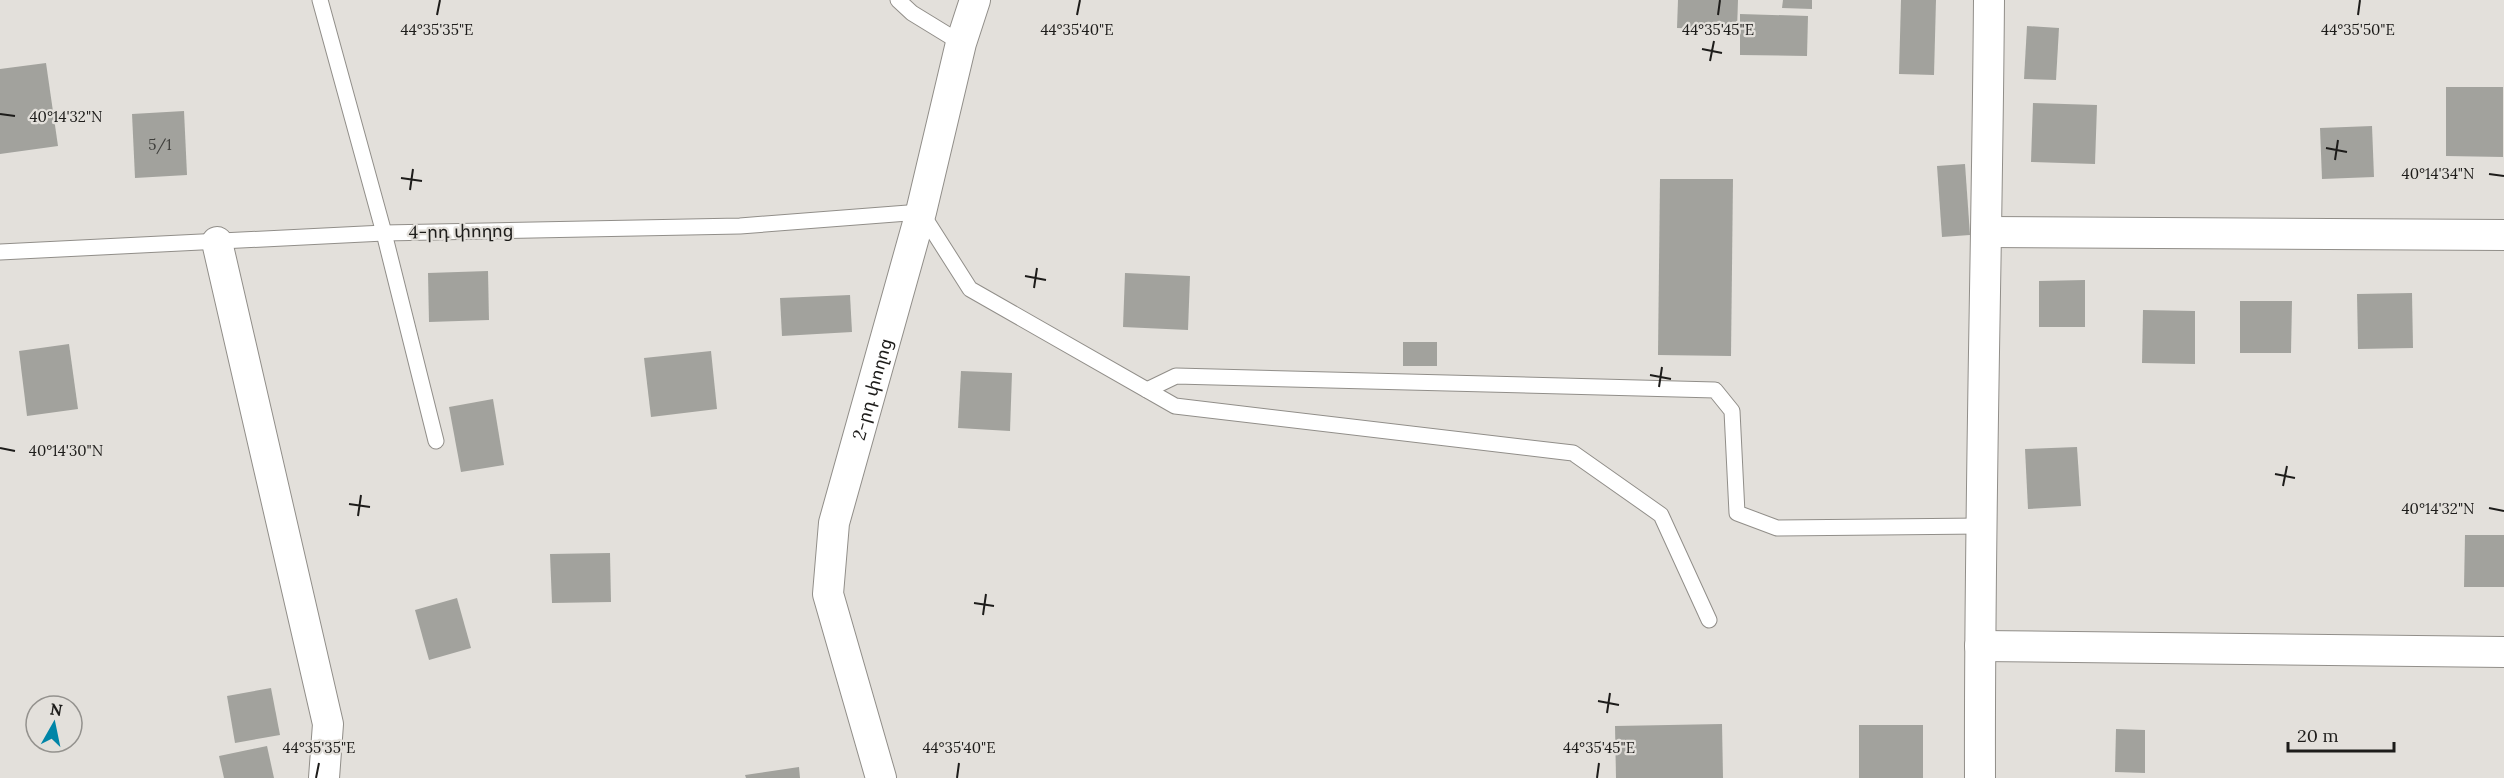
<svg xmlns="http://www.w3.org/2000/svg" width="2504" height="778" font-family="Lora,'Noto Sans Armenian',serif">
<rect width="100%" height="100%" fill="#e3e0db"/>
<g fill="#a2a29d">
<polygon points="1678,0 1738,0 1737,30 1677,28"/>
<polygon points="1783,0 1812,0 1812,9 1782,8"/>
<polygon points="1901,0 1936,0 1934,75 1899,74"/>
<polygon points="1740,14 1808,16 1807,56 1740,55"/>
<polygon points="2027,26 2059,28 2056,80 2024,79"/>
<polygon points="46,63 58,146 0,154 0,69"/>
<polygon points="2446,87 2503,87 2503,157 2446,156"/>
<polygon points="2033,103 2097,105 2095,164 2031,162"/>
<polygon points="184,111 187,175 135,178 132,114"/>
<polygon points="2372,126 2374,177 2322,179 2320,128"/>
<polygon points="1965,164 1970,235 1942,237 1937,166"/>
<polygon points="1660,179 1733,179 1731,356 1658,355"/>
<polygon points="488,271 489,320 429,322 428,273"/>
<polygon points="1125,273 1190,276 1188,330 1123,327"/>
<polygon points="2085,280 2085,327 2039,327 2039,281"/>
<polygon points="2412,293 2413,348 2358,349 2357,294"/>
<polygon points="850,295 852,332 782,336 780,298"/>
<polygon points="2240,301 2292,301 2291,353 2240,353"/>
<polygon points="2143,310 2195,311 2195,364 2142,363"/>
<rect x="1403" y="342" width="34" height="24"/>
<polygon points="69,344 78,409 27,416 19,351"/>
<polygon points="711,351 717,409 651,417 644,358"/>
<polygon points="961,371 1012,373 1010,431 958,428"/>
<polygon points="493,399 504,465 461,472 449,407"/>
<polygon points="2077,447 2081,506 2028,509 2025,449"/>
<polygon points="2465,535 2504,535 2504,587 2464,587"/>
<polygon points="610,553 611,602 552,603 550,554"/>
<polygon points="457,598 471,648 429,660 415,610"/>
<polygon points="271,688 280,735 235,743 227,696"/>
<polygon points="1722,724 1723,778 1616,778 1615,726"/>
<rect x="1859" y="725" width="64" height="53"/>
<polygon points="2116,729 2145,730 2145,773 2115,772"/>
<polygon points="267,746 274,778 224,778 219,756"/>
<polygon points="799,767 800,778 746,778 745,775"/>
</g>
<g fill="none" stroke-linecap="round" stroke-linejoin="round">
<defs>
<g id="lane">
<polyline points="320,0 384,233 436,441"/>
<polyline points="898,0 912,13 961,43"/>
<polyline points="0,252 384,233 740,226 921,212 970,289 1175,406 1573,453 1661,515 1709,620"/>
<polyline points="1147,390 1176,376 1715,390 1732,411 1737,513 1777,528 1982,526"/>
</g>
<g id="street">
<polyline points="1988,232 2504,235"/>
<polyline points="217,242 328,724 324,778"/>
<polyline points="1980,646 2504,652"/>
<path id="s1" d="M881 778 828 594 834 523 921 212 961 43 975 0"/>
<path d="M1980 778C1979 519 1987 259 1989 0"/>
</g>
</defs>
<use href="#lane" stroke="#918e89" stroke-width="17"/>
<use href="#street" stroke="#918e89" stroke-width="32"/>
<use href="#lane" stroke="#fff" stroke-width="15"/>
<use href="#street" stroke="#fff" stroke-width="30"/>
</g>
<path fill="none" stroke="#1d1c1a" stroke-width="2" d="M437 15 440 0M1077 15 1080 0M1718 15 1720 0M2358 15 2360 0M1702 49 1722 53M1710 61 1714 41M0 114 15 116M2326 148 2347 152M2335 160 2338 140M2489 174 2504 176M401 178 422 181M410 190 413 169M1025 276 1046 280M1034 288 1037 268M1650 375 1671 379M1659 387 1662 367M0 448 15 451M2275 474 2295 478M2283 486 2287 466M349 504 370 507M2489 508 2504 511M358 516 361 495M974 603 994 606M983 615 986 594M1598 701 1619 705M1607 713 1610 693M316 778 319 763M957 778 959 763M1597 778 1599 763"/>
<g text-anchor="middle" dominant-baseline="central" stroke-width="4.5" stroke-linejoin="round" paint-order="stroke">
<g font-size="15" fill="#3e3e3b">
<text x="160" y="144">5/1</text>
</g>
<g font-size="18" fill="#1d1c1a" stroke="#e3e0db">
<text transform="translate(461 231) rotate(-1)">4-րդ փողոց</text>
<text stroke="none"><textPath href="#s1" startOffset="402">2-րդ փողոց</textPath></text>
</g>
</g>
<g font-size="15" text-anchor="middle" fill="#1d1c1a" stroke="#e3e0db" stroke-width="4.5" stroke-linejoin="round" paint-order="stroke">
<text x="437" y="35">44°35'35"E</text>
<text x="1077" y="35">44°35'40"E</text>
<text x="1718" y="35">44°35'45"E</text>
<text x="2358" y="35">44°35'50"E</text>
<text x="66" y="122">40°14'32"N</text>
<text x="2438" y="179">40°14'34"N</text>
<text x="66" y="456">40°14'30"N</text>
<text x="2438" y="514">40°14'32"N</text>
<text x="319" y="753">44°35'35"E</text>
<text x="959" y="753">44°35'40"E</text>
<text x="1599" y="753">44°35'45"E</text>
</g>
<g transform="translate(54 724) rotate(9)"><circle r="28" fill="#e3e0db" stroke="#94928e" stroke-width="1.5"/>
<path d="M0-4.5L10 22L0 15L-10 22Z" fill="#0085a7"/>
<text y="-9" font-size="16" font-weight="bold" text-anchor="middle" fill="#1d1c1a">N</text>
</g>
<path d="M2288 742v9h106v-9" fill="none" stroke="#1d1c1a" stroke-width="3"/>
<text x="2297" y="742" font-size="18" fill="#1d1c1a" stroke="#e3e0db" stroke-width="4.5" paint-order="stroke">20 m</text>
</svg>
